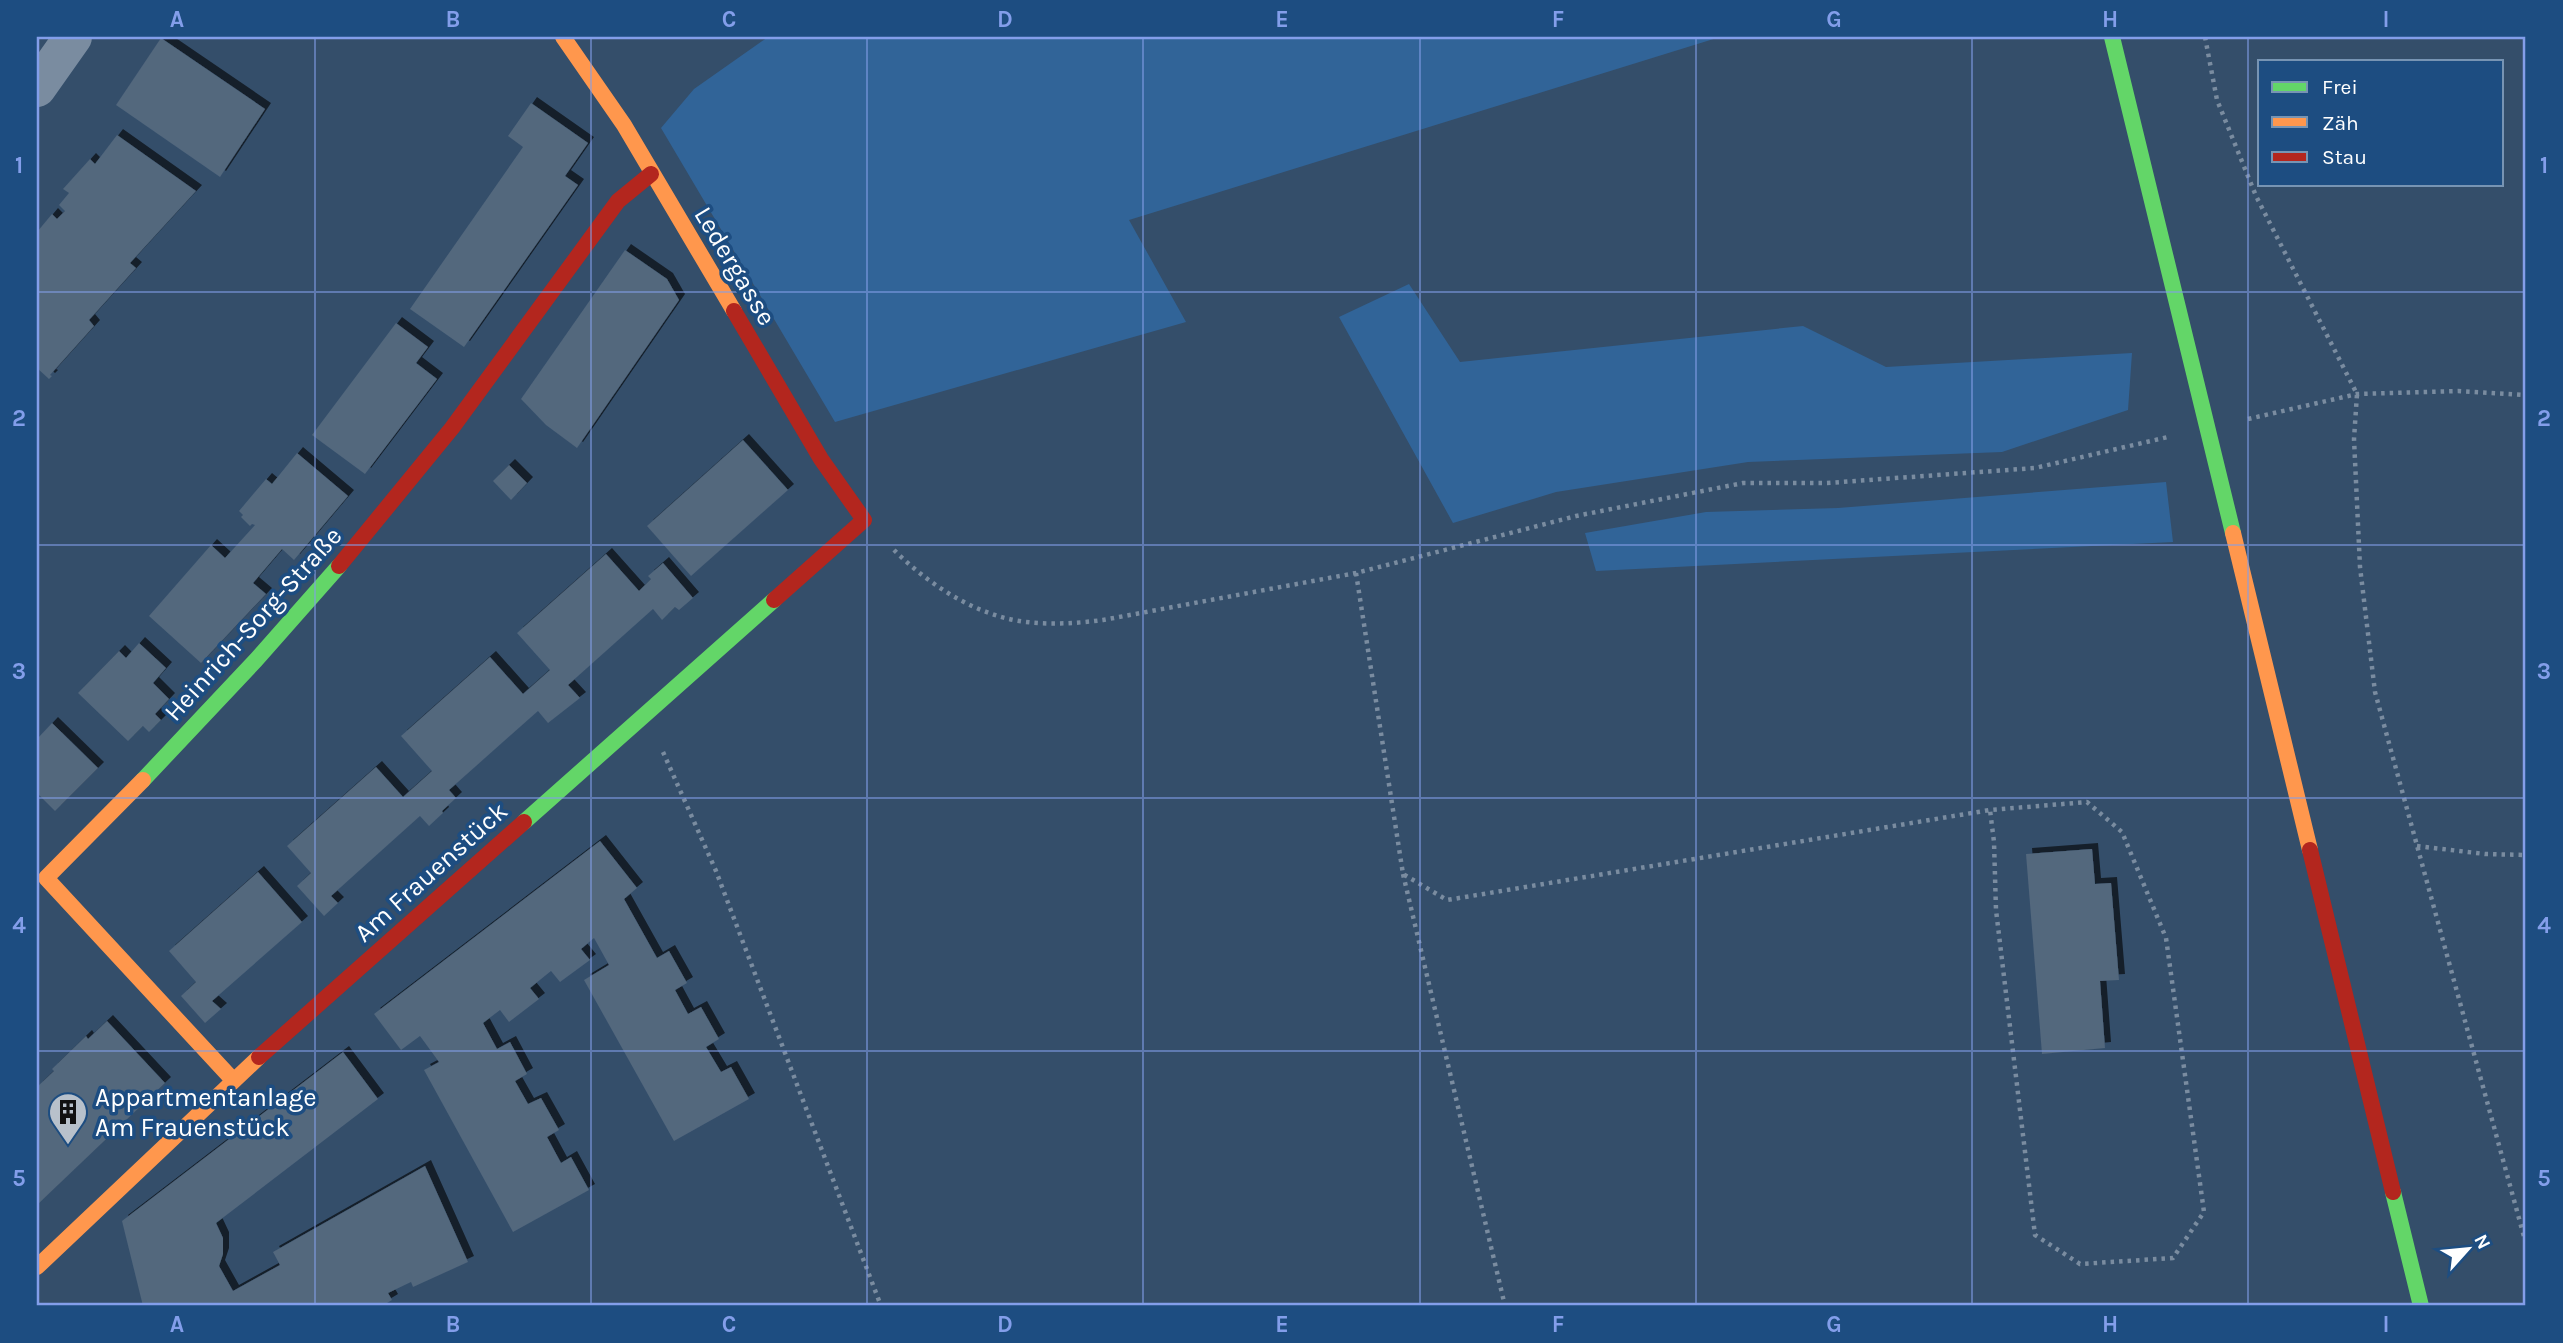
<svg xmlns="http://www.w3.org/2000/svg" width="2563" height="1343" font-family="Karla,sans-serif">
<defs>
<filter id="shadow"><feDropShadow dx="6" dy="-6" stdDeviation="0" flood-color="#0009"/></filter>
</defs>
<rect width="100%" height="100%" fill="#344e6a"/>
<g fill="#316498">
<polygon points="768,37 1720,37 1129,220 1186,322 835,422 661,128 694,89"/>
<polygon points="1409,284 1460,362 1803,326 1886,367 2132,353 2128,410 2002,452 1748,462 1556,492 1453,523 1339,317"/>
<polygon points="2166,482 2173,542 1596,571 1585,533 1706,512 1838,508"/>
</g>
<g fill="#52677d" filter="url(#shadow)">
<polygon points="161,38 265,109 220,177 116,105"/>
<polygon points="531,103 588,143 565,176 578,185 464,347 410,309 523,147 508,136"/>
<polygon points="117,135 196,191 130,263 136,268 89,320 94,326 50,375 52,376 49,379 37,368 37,232 52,214 57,219 65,211 59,205 69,193 63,189 90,159 95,164"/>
<polygon points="625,250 667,279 679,300 577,448 546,425 521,399"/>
<polygon points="396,323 428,347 416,363 437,379 365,474 312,435"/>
<polygon points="743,440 788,490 691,576 647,526"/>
<polygon points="297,453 348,496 294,560 282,549 253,583 266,594 201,663 149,616 211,545 225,558 255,525 252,524 250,526 241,517 243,515 239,511 266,479 272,484"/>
<polygon points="509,465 527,483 511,500 493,481"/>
<polygon points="606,554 639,591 651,579 648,576 663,563 693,598 679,610 675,607 662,620 653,609 568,685 580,698 548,723 538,711 449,790 456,798 442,811 443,813 429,826 420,816 331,896 338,903 324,916 297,886 311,873 287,846 376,767 403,797 432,771 401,736 490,657 523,694 550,670 517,633"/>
<polygon points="139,643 166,668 153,683 169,699 155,714 161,720 149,732 143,726 128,741 78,693 119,651 126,658"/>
<polygon points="52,723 98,768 55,811 37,793 37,739"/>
<polygon points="600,841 637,888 624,899 657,958 669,951 687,983 675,990 688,1014 701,1007 719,1039 706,1047 721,1072 731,1067 749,1099 674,1141 584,980 609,965 594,938 581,949 590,960 560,982 551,971 530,988 539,999 509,1022 500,1010 483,1023 497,1049 510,1042 527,1074 515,1081 528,1104 541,1098 559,1130 547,1137 561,1163 571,1157 589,1190 513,1232 424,1070 439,1062 420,1036 401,1050 374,1014"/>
<polygon points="2092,849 2095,884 2111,883 2119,980 2100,981 2105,1048 2042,1054 2026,854"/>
<polygon points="258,872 302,922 212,1001 221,1009 205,1023 181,996 196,982 169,951"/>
<polygon points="107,1021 165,1083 37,1205 37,1087 54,1071 52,1069 86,1036 88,1039"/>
<polygon points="343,1052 378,1099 216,1223 223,1238 223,1254 219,1266 233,1291 280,1265 273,1252 425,1166 468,1262 413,1287 411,1282 388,1293 392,1300 382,1306 143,1306 122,1221"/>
</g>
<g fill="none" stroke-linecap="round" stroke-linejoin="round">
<g stroke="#7a8ca0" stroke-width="4.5" stroke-dasharray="3.5 5" stroke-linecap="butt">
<polyline points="2205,37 2217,100 2256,196 2357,394 2354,439 2360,567 2375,692 2526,1244"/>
<polyline points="2248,419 2357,394 2458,391 2526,395"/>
<path d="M894 550C924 580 963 607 1005 618 1035 626 1072 624 1103 620L1356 573 1576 516 1743 483H1827L2035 468 2168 437"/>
<polyline points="1356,573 1403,874 1447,900 1990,810 2087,802 2122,832 2166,938 2204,1212 2173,1258 2080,1264 2035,1235 1996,910 1994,842 1990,810"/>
<polyline points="663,752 716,871 881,1306"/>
<polyline points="2417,846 2485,854 2526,855"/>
<polyline points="1403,874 1505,1306"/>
</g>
<polyline stroke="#7a8ca0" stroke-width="38" points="37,88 73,37"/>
<g stroke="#63d668" stroke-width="16">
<polyline points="2112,37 2233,533"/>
<polyline points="143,780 256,660 339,566"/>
<polyline points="524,822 774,600"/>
<polyline points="2393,1192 2421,1306"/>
</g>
<g stroke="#ff974d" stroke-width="16">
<polyline points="563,37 624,125 734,311"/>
<polyline points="2233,533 2310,850"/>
<polyline points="143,780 46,878 233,1080"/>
<polyline points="37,1267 259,1057"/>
</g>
<g stroke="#b3261e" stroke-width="16">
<polyline points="734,311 821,459 864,520 774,600"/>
<polyline points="339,566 452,428 618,201 651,174"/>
<polyline points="2310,850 2393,1192"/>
<polyline points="259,1057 524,822"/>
</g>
</g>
<path fill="none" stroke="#839eea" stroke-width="2" stroke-opacity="0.55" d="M315 37V1306M591 37V1306M867 37V1306M1143 37V1306M1420 37V1306M1696 37V1306M1972 37V1306M2248 37V1306M37 292H2526M37 545H2526M37 798H2526M37 1051H2526"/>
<defs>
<symbol id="building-pin" viewBox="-11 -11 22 30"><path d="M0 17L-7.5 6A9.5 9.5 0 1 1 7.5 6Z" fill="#b8c1cb" stroke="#1d4d81"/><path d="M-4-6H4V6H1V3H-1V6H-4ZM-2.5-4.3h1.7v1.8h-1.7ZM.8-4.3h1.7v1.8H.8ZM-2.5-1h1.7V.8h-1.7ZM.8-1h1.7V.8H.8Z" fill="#111"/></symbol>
</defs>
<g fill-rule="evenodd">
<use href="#building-pin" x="46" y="1090" width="44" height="60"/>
</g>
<g text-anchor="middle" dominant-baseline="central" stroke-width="7" stroke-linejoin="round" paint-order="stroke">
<g font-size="26" fill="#fff" stroke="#1d4d81">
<text transform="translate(735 266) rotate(59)">Ledergasse</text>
<text transform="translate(253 624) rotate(-48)">Heinrich-Sorg-Straße</text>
<text transform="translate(431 872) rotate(-42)">Am Frauenstück</text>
</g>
<g font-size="26" fill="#fff" stroke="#1d4d81" text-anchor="start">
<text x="95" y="1097">Appartmentanlage<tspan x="95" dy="30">Am Frauenstück</tspan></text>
</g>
</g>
<rect width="2563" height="1343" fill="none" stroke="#1d4d81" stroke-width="77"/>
<rect x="2258" y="60" width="245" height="126" fill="#1d4d81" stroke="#7794b3" stroke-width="2"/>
<rect x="2272" y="82" width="35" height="10" fill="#63d668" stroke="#7794b3" stroke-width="2"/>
<text x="2322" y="94" font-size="21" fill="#ffffff">Frei</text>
<rect x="2272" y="117" width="35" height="10" fill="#ff974d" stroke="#7794b3" stroke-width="2"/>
<text x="2322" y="130" font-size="21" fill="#ffffff">Zäh</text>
<rect x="2272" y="152" width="35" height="10" fill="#b3261e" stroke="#7794b3" stroke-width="2"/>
<text x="2322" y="164" font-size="21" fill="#ffffff">Stau</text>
<g transform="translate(2468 1249) rotate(63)" stroke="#1d4d81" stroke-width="5" paint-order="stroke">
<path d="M0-5L12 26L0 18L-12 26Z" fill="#ffffff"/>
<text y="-10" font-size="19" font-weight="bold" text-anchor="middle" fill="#ffffff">N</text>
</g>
<rect x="38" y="38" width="2486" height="1266" fill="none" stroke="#839eea" stroke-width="2.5"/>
<g font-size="23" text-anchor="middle" font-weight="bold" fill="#839eea">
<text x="177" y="27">A</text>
<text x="453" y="27">B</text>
<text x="729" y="27">C</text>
<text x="1005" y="27">D</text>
<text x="1282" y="27">E</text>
<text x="1558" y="27">F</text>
<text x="1834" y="27">G</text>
<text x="2110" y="27">H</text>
<text x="2386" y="27">I</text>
<text x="19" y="173">1</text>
<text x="2544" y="173">1</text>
<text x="19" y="426">2</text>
<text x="2544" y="426">2</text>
<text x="19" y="679">3</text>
<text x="2544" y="679">3</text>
<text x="19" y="933">4</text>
<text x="2544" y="933">4</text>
<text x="19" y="1186">5</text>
<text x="2544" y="1186">5</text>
<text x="177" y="1332">A</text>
<text x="453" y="1332">B</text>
<text x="729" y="1332">C</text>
<text x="1005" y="1332">D</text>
<text x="1282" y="1332">E</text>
<text x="1558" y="1332">F</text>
<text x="1834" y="1332">G</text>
<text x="2110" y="1332">H</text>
<text x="2386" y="1332">I</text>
</g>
</svg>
